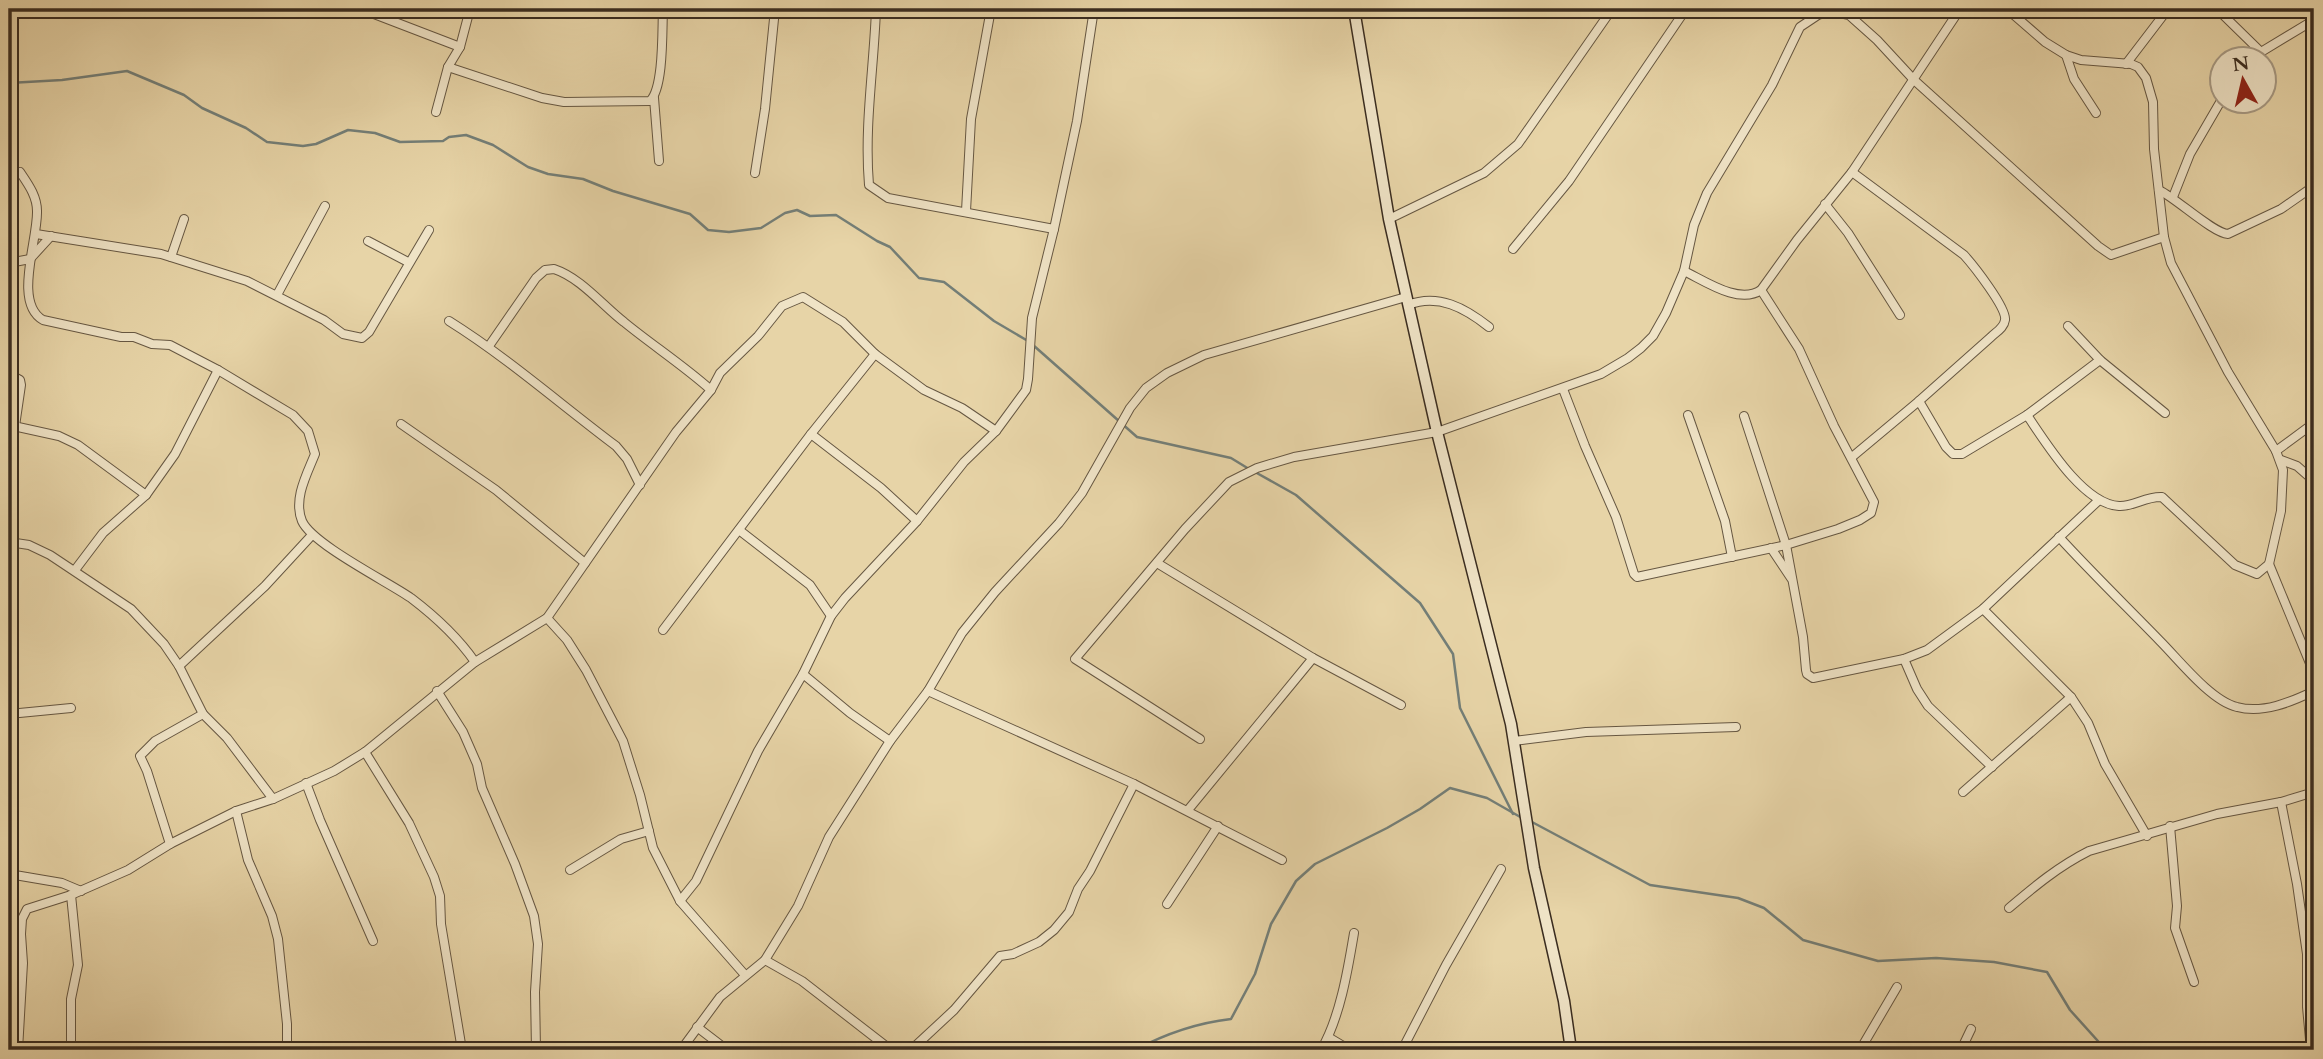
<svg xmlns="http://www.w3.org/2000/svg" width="2323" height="1059" font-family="Cardo,serif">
<rect width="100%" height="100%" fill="#e7d4a7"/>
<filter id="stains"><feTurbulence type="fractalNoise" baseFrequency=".00286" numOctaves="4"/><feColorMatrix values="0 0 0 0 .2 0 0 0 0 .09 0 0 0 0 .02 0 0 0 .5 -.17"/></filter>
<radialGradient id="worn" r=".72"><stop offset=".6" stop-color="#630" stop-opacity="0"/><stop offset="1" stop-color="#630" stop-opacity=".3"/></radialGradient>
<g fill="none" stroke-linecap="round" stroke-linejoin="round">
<g stroke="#747f78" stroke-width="2.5">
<polyline points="9,83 62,80 127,71 184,95 202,108 246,128 267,142 303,146 316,144 348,130 375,133 400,142 443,141 449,137 466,135 493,145 528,167 548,174 583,179 613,191 690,214 708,230 729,232 761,228 785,213 797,210 810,216 836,215 877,241 890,247 919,278 944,282 994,321 1028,341"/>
<polyline points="1033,345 1137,437 1231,458 1249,469"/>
<polyline points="1255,472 1296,495 1420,603 1453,654 1460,708 1513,814"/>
<polyline points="1532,822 1650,885 1738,898 1764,908 1803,940 1878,961 1936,958 1994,962 2047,972 2070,1010 2106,1050"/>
<path d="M1135 1050C1165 1034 1196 1023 1231 1019L1255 974 1271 924 1296 881 1315 864 1387 828 1420 809 1450 788 1487 798 1522 818"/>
</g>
<defs>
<g id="street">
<polyline points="361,9 460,47"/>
<path d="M876 9C874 67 864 126 869 185L888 198 1054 229"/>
<path d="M2007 9 2045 42 2066 55 2081 60 2131 64 2138 67 2146 78 2153 102 2154 149 2164 237 2171 263 2228 372 2276 451 2283 470 2281 511 2269 564 2257 574 2235 565 2162 497C2146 496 2133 507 2119 506 2083 504 2046 443 2027 415"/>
<polyline points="2217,9 2261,52"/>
<polyline points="9,17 11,9"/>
<polyline points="2066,55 2074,79 2096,113"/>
<polyline points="2254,60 2261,52 2314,20"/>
<polyline points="2126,64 2168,9"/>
<path d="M448 67 542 98 564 102 650 101C664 88 662 29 663 9"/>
<polyline points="654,98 659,161"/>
<polyline points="436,112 448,67 460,47 470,9"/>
<path d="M20 172C28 184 37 196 37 211 38 240 13 303 43 320L121 337H134L152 344 170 345 218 370 293 415 308 431 315 454C307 474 293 499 302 521 312 544 388 582 411 598 436 617 457 636 475 662"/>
<path d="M1852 172 1964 255C1973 265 2007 308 2005 320 2004 328 1996 332 1991 337L1919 401 1852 457"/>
<polyline points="755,173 765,109 775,9"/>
<path d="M2159 190C2177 199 2213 233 2228 234L2281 209 2314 186"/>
<polyline points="2173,197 2190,154 2222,99"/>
<polyline points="1825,204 1848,233 1900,315"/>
<polyline points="966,211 971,119 991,9"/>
<polyline points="1389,219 1484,173 1518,144 1612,9"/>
<polyline points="36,234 161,254 247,281 324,320 343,334 362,338 369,332 429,230"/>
<polyline points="368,241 408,262"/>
<polyline points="1513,249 1569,181 1686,9"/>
<polyline points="171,257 184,219"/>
<polyline points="9,263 30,259 51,236"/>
<path d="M1684 271C1705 281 1739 305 1761 290L1797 240 1852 172 1960 9"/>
<polyline points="2314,293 2312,301 2314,311"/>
<polyline points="277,295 325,206"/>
<path d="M1408 305C1438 293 1465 308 1489 327"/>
<path d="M449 321C508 358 560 404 616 446L627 459 640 485"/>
<polyline points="2068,326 2100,360 2165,413"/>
<path d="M489 346 536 278 545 270 554 269C581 278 602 305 624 322 652 345 683 365 711 390"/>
<polyline points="9,374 20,380 21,385 15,426"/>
<polyline points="1563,389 1585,446 1616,517 1634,574 1637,577 1786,545 1838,529 1860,520 1871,513 1874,502 1834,426 1799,349 1761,290"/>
<polyline points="1919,401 1946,447 1953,454 1962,454 2027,415 2100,360"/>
<polyline points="1688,415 1725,521 1732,557"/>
<polyline points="1744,416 1786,545 1803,637 1806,670 1807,674 1813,678 1904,659 1927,650 1983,609 2098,501"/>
<polyline points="401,424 496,490 585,563"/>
<polyline points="9,425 59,436 78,445 146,495"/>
<polyline points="811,434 881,488 917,521"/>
<polyline points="2276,451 2314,423"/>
<polyline points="2281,460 2297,466 2314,481"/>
<polyline points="739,530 810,585 831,616"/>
<path d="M2059 537C2092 573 2126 606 2160 641 2179 660 2211 701 2237 707 2263 714 2291 702 2314 691"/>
<polyline points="9,542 29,545 50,555 131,609 164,644 179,666 203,714 227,738 273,799"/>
<polyline points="1771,548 1791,578"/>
<polyline points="1157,563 1313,658 1401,705"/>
<polyline points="2269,564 2314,673"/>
<polyline points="75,570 103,533 146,495 175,454 218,370"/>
<polyline points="1983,609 2071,697 2088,723 2105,764 2147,836"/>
<polyline points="547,618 567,640 586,670 623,741 640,795 653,848 680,901 745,975"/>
<polyline points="663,630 811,434 875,354"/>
<polyline points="1904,659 1917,689 1928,706 1992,767"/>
<polyline points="179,666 265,586 312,535"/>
<polyline points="803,674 850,713 890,741"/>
<polyline points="437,691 463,732 477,764 482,788 515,864 534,916 538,944 535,992 536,1050"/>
<polyline points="928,691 1134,784 1282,860"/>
<polyline points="9,714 71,708"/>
<polyline points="1200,739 1075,659 1185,529 1229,482 1257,468 1294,457 1437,432 1601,374 1628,358 1641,348 1653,336 1666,313 1684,271 1694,225 1707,193 1772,85 1800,27 1818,15 1830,11 1849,15 1877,40 1914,80 2098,246 2111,255 2164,237"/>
<polyline points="1514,741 1586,732 1736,727"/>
<polyline points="365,752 409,823 434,877 440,896 441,924 462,1050"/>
<polyline points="306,783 320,820 373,941"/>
<polyline points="1963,792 2071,697"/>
<polyline points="2281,802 2297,884 2307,954 2307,1007 2311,1050"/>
<polyline points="1188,810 1313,658"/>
<polyline points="236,811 248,860 272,916 278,939 287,1024 287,1050"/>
<polyline points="2170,826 2177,906 2175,928 2194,982"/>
<polyline points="170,844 147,771 140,756 155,741 203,714"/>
<polyline points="570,870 621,839 649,831"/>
<polyline points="9,874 62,883 81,891"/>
<polyline points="71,895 78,965 71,999 71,1050"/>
<polyline points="680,901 696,881 758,751 803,674 831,616 845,598 917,521 964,462 996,431 1026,390 1028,379 1032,318 1054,229 1077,121 1094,9"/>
<polyline points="1167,904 1218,826"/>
<path d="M2009 908C2035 886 2059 866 2089 851L2217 814 2281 802 2314 792"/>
<polyline points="9,931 21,934"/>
<polyline points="765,960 802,981 891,1050"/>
<polyline points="697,1027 727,1050"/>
<polyline points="1328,1037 1350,1050"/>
<polyline points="287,1046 345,1050"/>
<polyline points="18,1050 23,963 21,934 22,919 27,909 71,895 128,870 170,844 236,811 273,799 334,771 365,752 475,662 547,618 676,432 711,390 720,373 758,336 782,306 803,297 843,322 875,354 924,390 962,408 996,431"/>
<polyline points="681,1050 720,997 765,960 798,906 829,837 890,741 928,691 962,633 995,592 1059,523 1082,493 1130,408 1146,388 1167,373 1204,355 1406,297"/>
<polyline points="911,1050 954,1010 1000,956 1013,954 1039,942 1054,930 1069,912 1078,889 1090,871 1134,784"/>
<path d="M1321 1050C1340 1018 1348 969 1354 933"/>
<polyline points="1402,1050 1446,965 1501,869"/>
<polyline points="1860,1050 1897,987"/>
<polyline points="1961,1050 1971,1029"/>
</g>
<polyline id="secondary" points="1354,9 1389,219 1437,432 1511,724 1534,868 1564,1001 1571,1050"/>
</defs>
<use href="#street" stroke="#665742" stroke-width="10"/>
<use href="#secondary" stroke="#3b2d20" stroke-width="13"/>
<use href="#street" stroke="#efe3c6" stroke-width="8"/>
<use href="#secondary" stroke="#efe3c6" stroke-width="10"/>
</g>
<rect width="2323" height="1059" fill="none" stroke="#e7d4a7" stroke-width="35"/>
<rect x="10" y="10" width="2302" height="1038" fill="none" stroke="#3b2d20" stroke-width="3.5"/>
<rect x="18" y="18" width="2288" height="1024" fill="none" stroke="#3b2d20" stroke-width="2"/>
<g transform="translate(2243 80) rotate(352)"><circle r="33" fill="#efe3c6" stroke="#a79a84" stroke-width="2"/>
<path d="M0-5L12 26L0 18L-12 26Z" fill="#8f2418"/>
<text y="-10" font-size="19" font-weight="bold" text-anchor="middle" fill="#3b2d20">N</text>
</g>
<rect width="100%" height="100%" filter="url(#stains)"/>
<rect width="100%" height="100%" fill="url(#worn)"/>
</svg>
